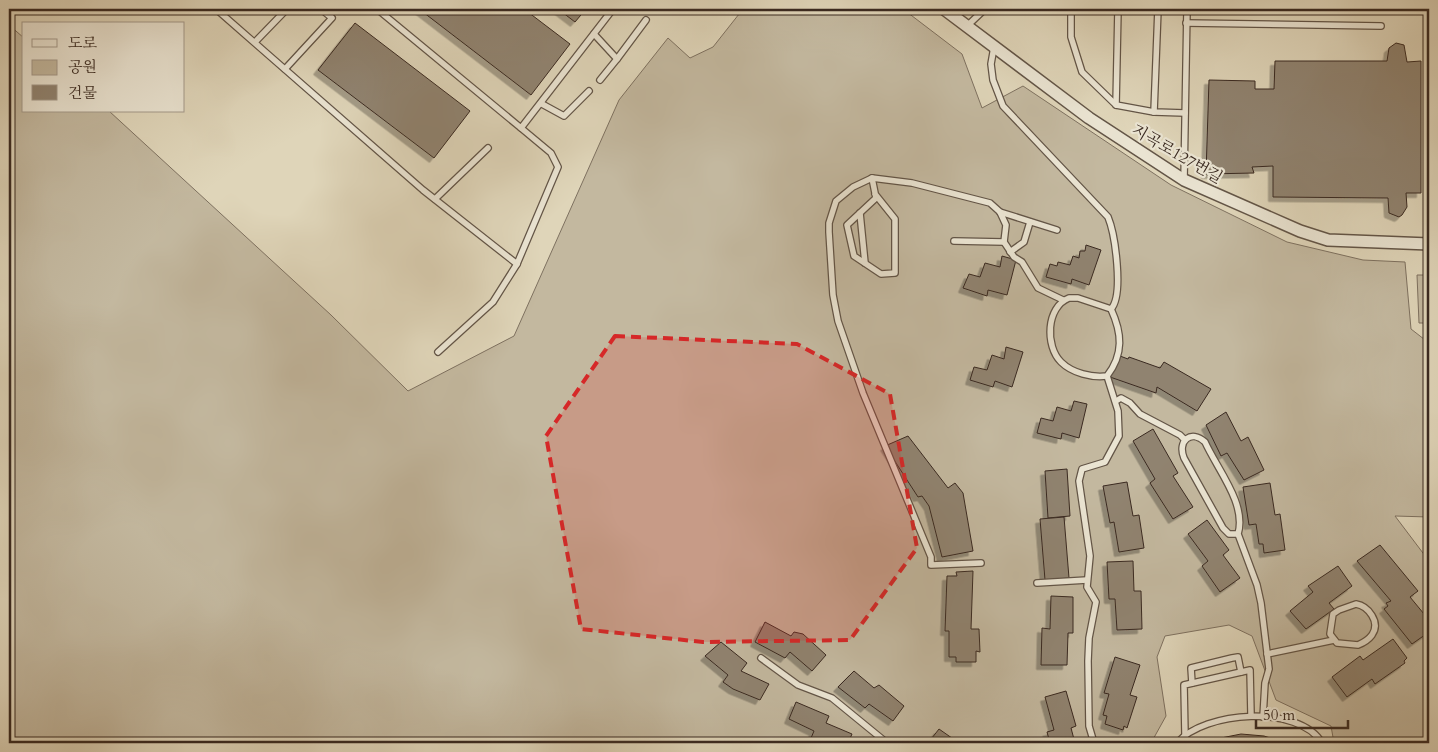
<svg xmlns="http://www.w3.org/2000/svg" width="1438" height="752" font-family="Cardo,'Noto Serif KR',serif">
<defs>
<filter id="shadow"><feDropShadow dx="-4.5" dy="4.5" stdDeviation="0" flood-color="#0004"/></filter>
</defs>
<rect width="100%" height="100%" fill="#dfd5b9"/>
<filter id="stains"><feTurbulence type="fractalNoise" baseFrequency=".004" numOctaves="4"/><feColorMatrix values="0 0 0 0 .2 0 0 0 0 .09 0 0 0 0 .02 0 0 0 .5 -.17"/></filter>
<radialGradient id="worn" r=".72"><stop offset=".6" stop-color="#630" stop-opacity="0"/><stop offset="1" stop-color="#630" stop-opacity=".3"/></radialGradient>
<g fill="#c3b89f" stroke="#7e7160">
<polygon points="743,9 903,9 962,54 982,108 1023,86 1171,185 1287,242 1363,260 1405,262 1411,329 1429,343 1429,517 1395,516 1429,561 1429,743 1334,743 1331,726 1276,700 1252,636 1229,625 1165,636 1157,657 1166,716 1151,743 9,743 9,25 24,38 24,111 109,111 331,315 408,391 514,336 619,100 668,38 690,58 713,47"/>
<polygon points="1417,275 1429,275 1429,323 1419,323"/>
</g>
<g fill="#908370" stroke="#3a2a21" filter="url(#shadow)">
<polygon points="419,9 524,9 570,44 531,95"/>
<polygon points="558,9 586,9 575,22"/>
<polygon points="355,23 470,111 434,158 318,70"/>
<polygon points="1396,43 1404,45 1407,62 1421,61 1421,193 1406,193 1407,207 1402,215 1399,217 1389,213 1388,198 1273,197 1273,166 1252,167 1254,173 1206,174 1209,80 1255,81 1255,89 1274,89 1275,61 1387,61 1389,48"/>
<polygon points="1086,245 1101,250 1089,285 1072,279 1071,284 1046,277 1050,264 1057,266 1058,262 1070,265 1073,256 1079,258 1080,251 1085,251"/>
<polygon points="1002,256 1016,260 1007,295 988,290 987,296 963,288 969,274 980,277 985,263 1000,267"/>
<polygon points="1006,347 1023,352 1012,387 995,381 993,387 970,380 974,367 987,370 992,355 1004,359"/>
<polygon points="1120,356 1128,359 1129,357 1160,368 1164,362 1211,389 1197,411 1157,387 1156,393 1110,377"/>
<polygon points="1074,401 1087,404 1079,438 1062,433 1061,439 1037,433 1041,418 1053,421 1057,407 1071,411"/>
<polygon points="1226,412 1241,441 1248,437 1264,470 1244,480 1227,453 1221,456 1206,425"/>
<polygon points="1153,429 1178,473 1173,476 1193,507 1173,519 1150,483 1155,479 1133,441"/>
<polygon points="908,436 948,488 955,483 963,493 973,551 942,557 929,506 922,496 918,497 885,446"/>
<polygon points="1067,469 1070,516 1048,518 1045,471"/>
<polygon points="1127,482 1133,516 1139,515 1144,548 1119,552 1114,522 1110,523 1103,486"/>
<polygon points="1270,483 1275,515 1280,514 1285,550 1264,553 1263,544 1259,544 1256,524 1249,525 1243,487"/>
<polygon points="1064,517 1069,578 1045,580 1040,519"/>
<polygon points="1207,520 1229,550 1223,555 1240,578 1220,592 1202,566 1208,561 1188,534"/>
<polygon points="1380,545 1418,591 1410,597 1429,620 1429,632 1412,644 1384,609 1388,606 1386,603 1391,601 1357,561"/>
<polygon points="1133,561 1134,591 1141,591 1142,629 1117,630 1115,599 1109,599 1107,562"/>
<polygon points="1338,566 1352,586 1329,603 1334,609 1306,629 1290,611 1313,592 1308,586"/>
<polygon points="973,571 971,629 979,629 980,652 976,651 976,662 956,662 956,657 949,657 949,631 945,631 947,576 957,576 956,572"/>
<polygon points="1051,596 1073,597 1073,633 1068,633 1067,665 1041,665 1042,628 1050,629"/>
<polygon points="765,622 791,636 794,632 803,634 826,655 812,671 790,652 785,658 755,642"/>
<polygon points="1393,639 1407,658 1404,661 1405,663 1375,684 1372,679 1347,697 1332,677 1360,656 1363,660"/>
<polygon points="721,642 747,663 741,671 769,684 760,700 733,689 723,682 728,675 705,656"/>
<polygon points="1115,657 1140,665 1130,695 1137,697 1127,728 1124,726 1123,730 1105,724 1107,716 1103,715 1109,694 1104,693"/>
<polygon points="854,671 874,688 879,685 904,706 893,721 869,704 865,708 838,687"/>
<polygon points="1066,691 1076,726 1071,728 1075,743 1050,743 1047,732 1054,730 1045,697"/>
<polygon points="796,702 829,716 826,723 852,734 848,743 822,743 811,738 814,731 789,719"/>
<polygon points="939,729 959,743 928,743"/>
<polygon points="1241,734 1264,736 1286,743 1208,743 1216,739"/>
</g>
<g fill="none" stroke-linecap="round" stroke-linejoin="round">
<defs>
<g id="lane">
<polyline points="216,9 423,190 517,264"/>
<polyline points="377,9 521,128 613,9"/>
<polyline points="1071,9 1071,37 1082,72 1116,105"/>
<polyline points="1118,9 1116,105 1154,112"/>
<polyline points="1158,9 1154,112 1185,113"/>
<polyline points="1186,23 1381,26"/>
<polyline points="967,26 985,9"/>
<polyline points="594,34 617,59 646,20"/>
<polyline points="255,42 287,9"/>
<path d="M994 47 991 64 993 80 1003 106 1108 217C1115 234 1124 295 1111 309"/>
<polyline points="285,69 332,18 321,9"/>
<polyline points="600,80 617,59"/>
<polyline points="542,104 564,116 589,91"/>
<polyline points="872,178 876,198 847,225 854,256 881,274 895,273 895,219 875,194"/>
<polyline points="1184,180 1187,9"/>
<polyline points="435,199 488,148"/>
<polyline points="1000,212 1057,230"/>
<polyline points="860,213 865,263"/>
<polyline points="954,241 1004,242"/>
<polyline points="1010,252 1024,242 1030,222"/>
<path d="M1069 298H1078L1111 309C1122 333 1124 354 1107 376 1092 378 1072 373 1061 362 1045 346 1046 307 1069 298Z"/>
<polyline points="438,352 493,302 517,264 558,167 551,153 521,128"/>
<polyline points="1116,401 1121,398 1130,403 1140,414 1180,435 1184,439"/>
<path d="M1238 534C1247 504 1217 469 1205 442 1191 429 1177 441 1184 458L1223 528 1229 534H1238L1257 585 1261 603 1269 669 1265 683 1263 717"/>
<polyline points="981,563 931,565 931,557 863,393 838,321 833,295 829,232 829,223 836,201 853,187 872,178 912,183 990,203 1000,212 1006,225 1004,242 1014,257 1022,262 1038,288 1063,300"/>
<polyline points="1037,583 1087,580"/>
<path d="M1356 604C1368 606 1381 622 1372 635 1369 639 1363 643 1358 645L1337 643 1330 634 1333 614 1339 610Z"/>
<polyline points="1267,654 1334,640"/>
<polyline points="761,658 798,685 832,698 887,743"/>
<polyline points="1192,683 1191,668 1232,658 1238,657 1241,672"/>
<polyline points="1185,735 1184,685 1250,670 1251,715"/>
<polyline points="1094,743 1089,726 1088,661 1089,638 1096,602 1087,587 1090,556 1079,481 1082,469 1105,462 1119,436 1118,411 1107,376"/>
<path d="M1177 743C1204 711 1299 704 1322 743"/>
</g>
<polyline id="street" points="944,9 1089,118 1184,180 1300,231 1328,240 1429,244"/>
</defs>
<use href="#lane" stroke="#635547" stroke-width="8"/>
<use href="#street" stroke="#635547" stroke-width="14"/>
<use href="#lane" stroke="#eae4d2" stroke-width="5.5"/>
<use href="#street" stroke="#eae4d2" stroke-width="11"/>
</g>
<path fill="#d62828" fill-opacity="0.2" stroke="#d62828" stroke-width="4" stroke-dasharray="10 6" stroke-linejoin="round" d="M615 336 797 344 890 394 917 548 850 640 703 642 581 629 546 436Z"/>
<g text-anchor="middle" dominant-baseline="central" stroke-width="4.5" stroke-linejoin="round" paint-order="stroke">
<g font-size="16" fill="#3a2a21" stroke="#eae4d2">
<text transform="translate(1177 154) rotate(30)">지곡로127번길</text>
</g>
</g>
<rect width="1438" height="752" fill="none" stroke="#dfd5b9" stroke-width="30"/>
<rect x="10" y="10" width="1418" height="732" fill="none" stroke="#3a2a21" stroke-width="2.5"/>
<rect x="15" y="15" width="1408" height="722" fill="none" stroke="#3a2a21"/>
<rect x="22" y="22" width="162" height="90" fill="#eae4d2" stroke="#a49a8b"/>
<rect x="32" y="39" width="25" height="8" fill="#eae4d2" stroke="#a49a8b"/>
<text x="68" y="48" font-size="15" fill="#3a2a21">도로</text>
<rect x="32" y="60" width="25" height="15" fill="#c3b89f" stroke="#a49a8b"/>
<text x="68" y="72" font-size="15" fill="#3a2a21">공원</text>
<rect x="32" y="85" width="25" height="15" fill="#908370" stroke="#a49a8b"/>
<text x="68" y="98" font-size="15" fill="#3a2a21">건물</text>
<path d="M1256 720v8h92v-8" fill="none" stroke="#3a2a21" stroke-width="2.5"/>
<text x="1263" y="720" font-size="15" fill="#3a2a21" stroke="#eae4d2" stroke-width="4" paint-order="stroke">50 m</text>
<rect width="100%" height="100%" filter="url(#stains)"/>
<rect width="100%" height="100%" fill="url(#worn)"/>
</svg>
